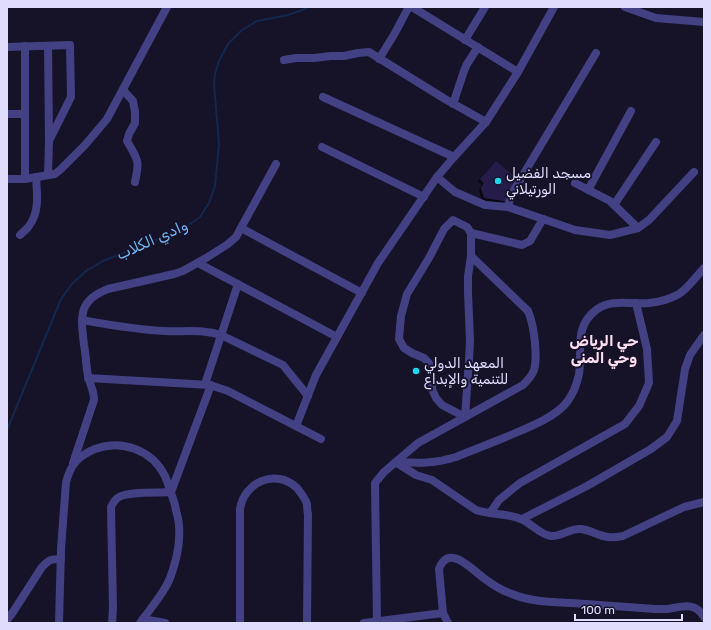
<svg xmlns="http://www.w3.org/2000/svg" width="711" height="630" font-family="Rubik,Cairo,sans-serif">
<defs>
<filter id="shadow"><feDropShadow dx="-2" dy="2" stdDeviation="0" flood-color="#0009"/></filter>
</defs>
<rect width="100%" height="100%" fill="#161228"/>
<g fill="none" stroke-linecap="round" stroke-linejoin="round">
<polyline stroke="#13284c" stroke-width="2" points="7,430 61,299 72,284 86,271 103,261 183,229 200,217 209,203 215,186 219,144 214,84 215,74 219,61 228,44 242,30 257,21 288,15 305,9 308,7"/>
</g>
<polygon fill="#281f48" filter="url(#shadow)" points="496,161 516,178 505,201 484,198 481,188 484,183 480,179"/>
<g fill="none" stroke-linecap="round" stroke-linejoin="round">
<g stroke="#434184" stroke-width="8">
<polyline points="412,7 518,72"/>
<polyline points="625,7 656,18 704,22"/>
<polyline points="465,40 485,7"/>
<polyline points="48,46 49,141 48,175"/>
<polyline points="7,47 70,45 71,97 49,141"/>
<polyline points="379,59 395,33 405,14 409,7"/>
<polyline points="284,60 296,58 314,58 331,56 344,56 358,53 369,52 445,99 486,122"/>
<path d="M123 90 133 101 135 112V123L129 134 127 141C138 160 140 160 135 182"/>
<polyline points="323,97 454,157"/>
<polyline points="453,104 464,71 467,64 478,47"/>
<polyline points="7,114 25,114"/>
<polyline points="322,147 424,197"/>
<polyline points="437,177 455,192 485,205 508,207 575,230 610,235 638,228 649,220 694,172"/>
<polyline points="7,179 25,179 55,174 60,170 85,145 107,119 167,7"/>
<polyline points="25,179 25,46"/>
<polyline points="575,183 610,201 638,228"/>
<polyline points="588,190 631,111"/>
<polyline points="614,205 656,142"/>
<polyline points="508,207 511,195 596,53"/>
<polygon points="453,220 467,227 471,233 471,256 468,276 468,292 470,341 469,360 465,417 442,405 436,398 432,389 432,376 429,363 424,358 412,353 404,348 399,339 401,316 407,294 429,258 444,229"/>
<polyline points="241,228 362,293"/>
<polyline points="471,233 522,245 530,241 543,219"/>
<path d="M20 235C23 232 27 229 29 226 40 211 37 194 36 177"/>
<polyline points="198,263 337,337"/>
<path d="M82 320C110 325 137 330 165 331 184 332 203 329 221 335L283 365 308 396"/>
<polyline points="88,378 210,385 228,391 321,439"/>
<polyline points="205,384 238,284"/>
<polyline points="296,426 316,375 378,263 437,177 454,157 486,122 518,72 554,7"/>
<path d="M396 462C418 463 434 464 456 457 473 450 489 444 506 437 524 429 555 418 567 402 573 394 577 384 579 374 583 350 573 328 596 310 612 298 631 305 649 303 659 302 670 299 679 294 688 288 696 277 704 268"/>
<path d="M73 463 94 400C94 390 90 385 88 376 86 366 86 355 84 345 81 317 77 301 108 289L174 274 183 271 206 258 228 244 236 237 276 164"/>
<path d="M397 463 416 475 432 480 476 510C490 515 507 513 521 519 531 523 540 535 551 536 561 537 570 528 581 529 590 530 599 536 608 537 613 538 618 537 623 536L684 507 704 502"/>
<polyline points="490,513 499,500 520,483 625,424 639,406 649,383 647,349 636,303"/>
<polyline points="522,519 587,486 651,449 667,437 677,421 685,369 690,355 704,335"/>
<polyline points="143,619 165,623"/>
<path d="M7 620 13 612 42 567C49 560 50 559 61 559"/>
<path d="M59 623 61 549 66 482C71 464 78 456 95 449 122 439 152 450 165 476 169 486 172 495 175 505 176 512 179 519 179 526 180 539 178 553 174 566 172 573 169 582 165 588 158 600 148 612 140 623"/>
<path d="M112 623 113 608 111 507C113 503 115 499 119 497 128 491 159 493 171 492L211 385"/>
<path d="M240 623V509C244 482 276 468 297 488 301 493 305 498 307 504 307 507 307 511 308 514L307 623"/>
<polyline points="364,623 443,613"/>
<path d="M377 623 375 483 384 472 418 443 523 385C528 380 532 376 534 370 538 356 534 325 528 311L471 256"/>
<path d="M448 623 443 613 439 569C449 542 473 571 485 579 493 585 503 591 512 594 531 602 552 602 572 603 600 605 627 607 655 609 659 609 663 609 667 609 682 607 695 601 704 617"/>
</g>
</g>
<g fill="#15d9ef" stroke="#161228" stroke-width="1.5">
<circle cx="498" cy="181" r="4"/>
<circle cx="416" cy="371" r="4"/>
</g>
<g text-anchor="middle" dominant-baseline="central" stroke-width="4" stroke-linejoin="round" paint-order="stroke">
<g font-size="14" fill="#e0dcfd" stroke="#161228" text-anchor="start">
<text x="506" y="173">مسجد الفضيل<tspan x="506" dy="16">الورتيلاني</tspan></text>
<text x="424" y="363">المعهد الدولي<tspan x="424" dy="16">للتنمية والإبداع</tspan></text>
</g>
<g font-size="15" font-style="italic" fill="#71b8f5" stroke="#161228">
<text transform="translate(152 240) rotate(-24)">وادي الكلاب</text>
</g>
<g font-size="15" font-weight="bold" fill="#fddef1" stroke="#161228">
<text x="604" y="341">حي الرياض<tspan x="604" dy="17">وحي المنى</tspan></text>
</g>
</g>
<rect width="711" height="630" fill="none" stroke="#e0dcfd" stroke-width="16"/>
<path d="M575 614v6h107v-6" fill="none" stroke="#e0dcfd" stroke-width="2"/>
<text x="581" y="614" font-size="12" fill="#e0dcfd" stroke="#161228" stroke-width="3" paint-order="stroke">100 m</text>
</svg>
